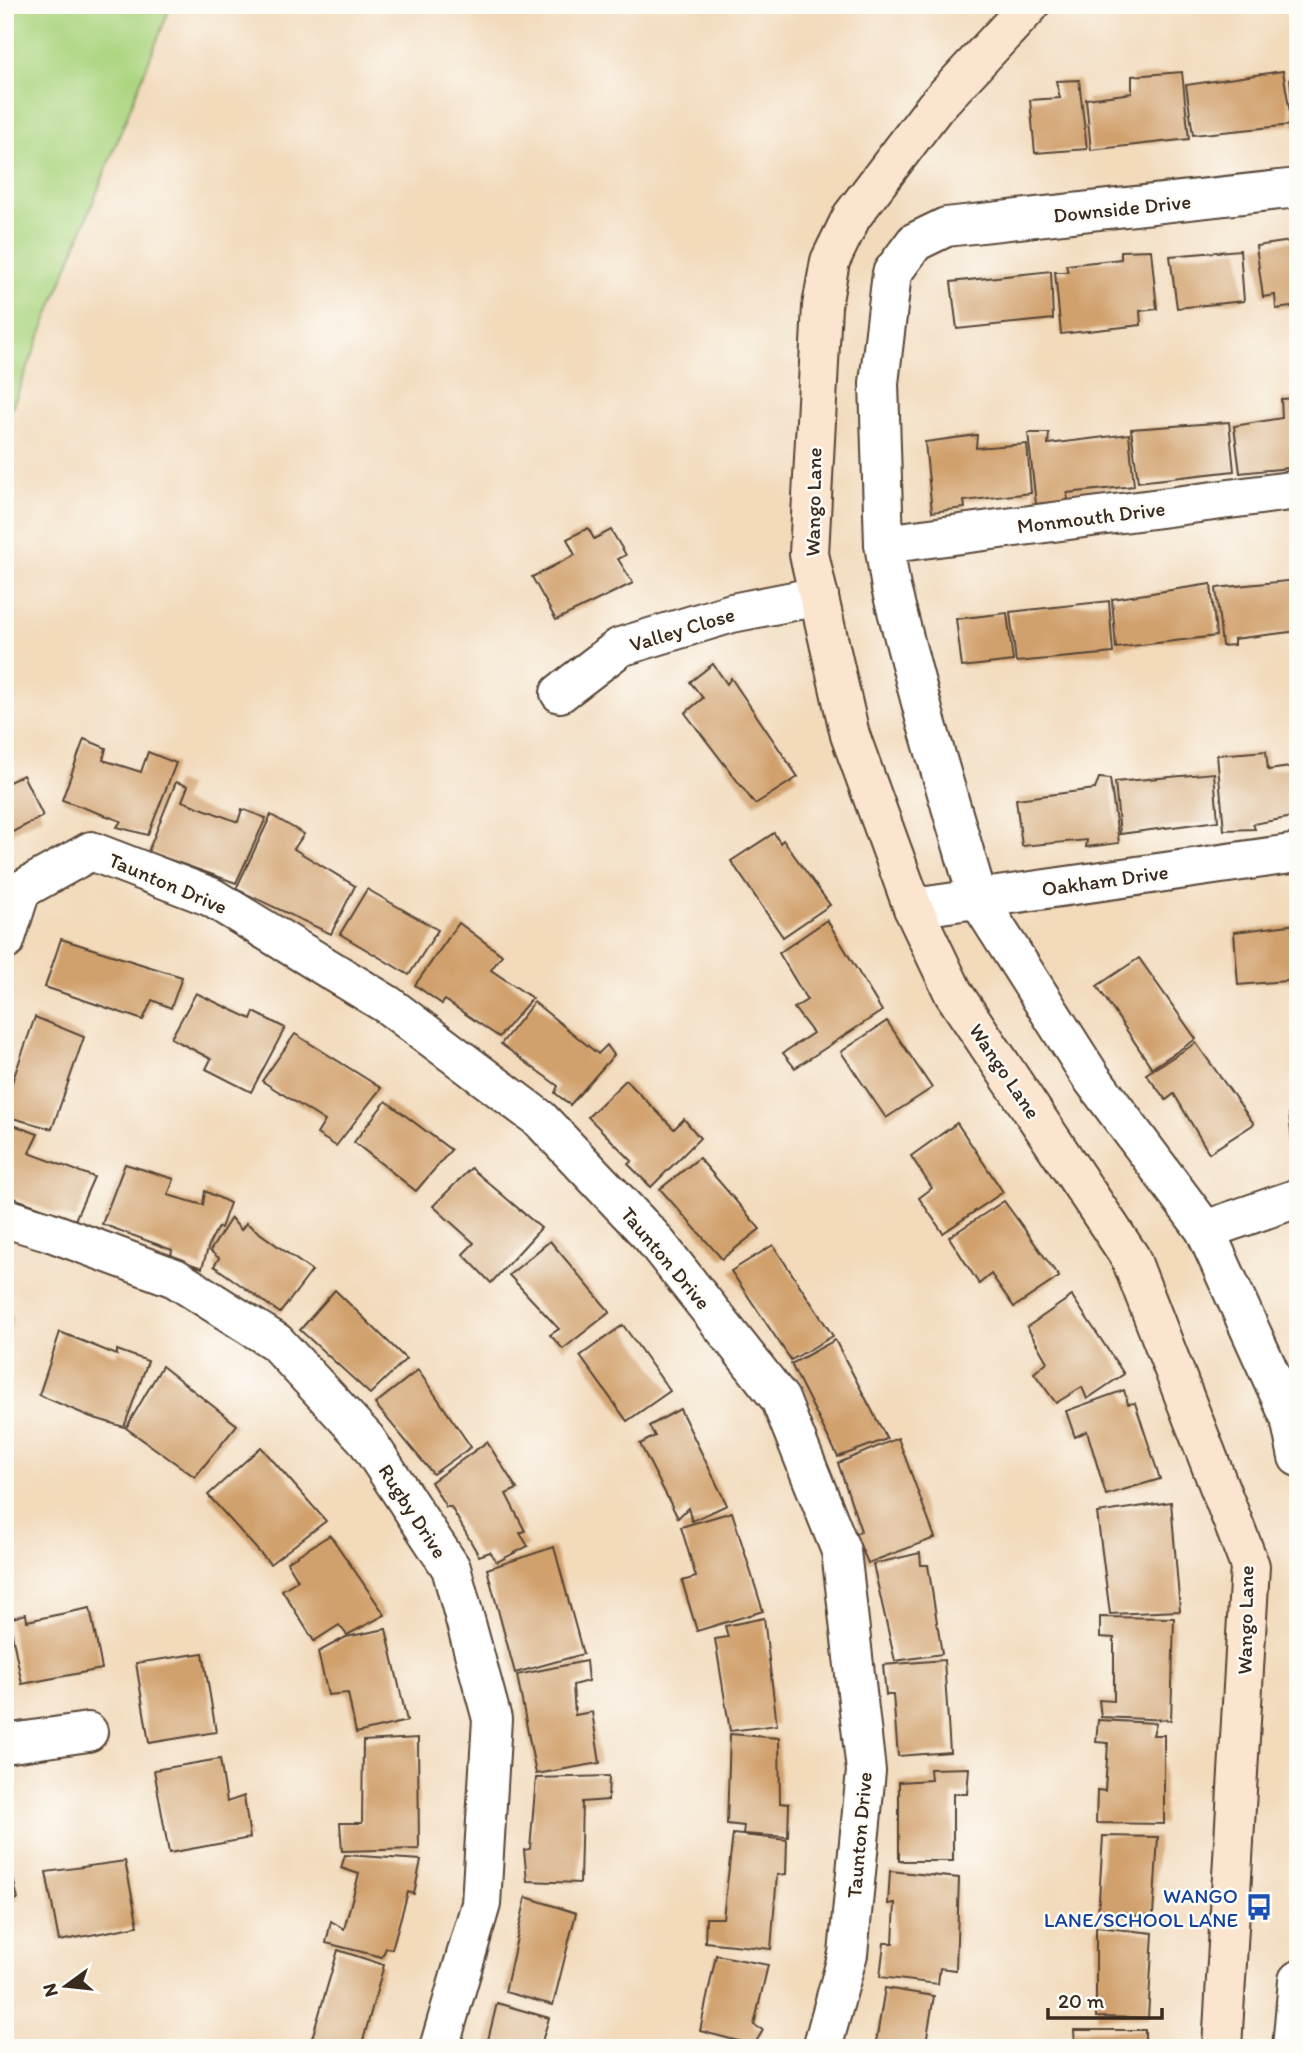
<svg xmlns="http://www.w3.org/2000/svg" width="1303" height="2053" font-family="Itim,sans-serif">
<rect width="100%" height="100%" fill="#fdfcf7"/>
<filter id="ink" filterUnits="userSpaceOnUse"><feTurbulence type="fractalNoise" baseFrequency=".0143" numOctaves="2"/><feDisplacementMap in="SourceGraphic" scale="14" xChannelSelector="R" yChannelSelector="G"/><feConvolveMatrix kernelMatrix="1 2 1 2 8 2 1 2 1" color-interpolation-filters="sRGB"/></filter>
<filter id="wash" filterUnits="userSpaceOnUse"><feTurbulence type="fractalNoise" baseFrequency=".00686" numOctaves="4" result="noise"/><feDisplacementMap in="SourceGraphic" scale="28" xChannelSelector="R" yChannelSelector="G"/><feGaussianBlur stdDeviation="1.57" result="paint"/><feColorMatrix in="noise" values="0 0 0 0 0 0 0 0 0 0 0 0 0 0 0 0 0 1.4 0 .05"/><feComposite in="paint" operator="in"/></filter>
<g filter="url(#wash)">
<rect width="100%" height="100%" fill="#f2dabb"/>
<polygon fill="#acd580" stroke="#74804f" stroke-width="2" points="5,5 171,5 5,425"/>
<g id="blocks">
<g fill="#d1a16d">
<polygon points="1283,71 1292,125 1193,135 1186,85"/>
<polygon points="1182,72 1189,139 1091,150 1086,99 1132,93 1132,76"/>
<polygon points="1298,77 1298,127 1294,127 1290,78"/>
<polygon points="1079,80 1087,149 1035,153 1030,100 1060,98 1056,81"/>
<polygon points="1298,240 1298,306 1276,309 1275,295 1263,297 1256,246"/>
<polygon points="1151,250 1157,309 1140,311 1141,325 1061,334 1055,272 1068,272 1066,265 1121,259 1121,251"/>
<polygon points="1240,250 1244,301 1177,308 1170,256"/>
<polygon points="1051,271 1053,319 957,329 951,282"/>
<polygon points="1298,398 1298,467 1240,473 1234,426 1282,418 1281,399"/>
<polygon points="1229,422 1234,471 1138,482 1131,429"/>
<polygon points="1028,433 1049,433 1048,444 1129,434 1134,486 1067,493 1068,501 1036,504"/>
<polygon points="977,435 976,448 1027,444 1031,493 964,501 965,508 932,512 925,442"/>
<polygon points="588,528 594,539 611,530 626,555 618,559 633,583 556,620 532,577 575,555 567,539"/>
<polygon points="1297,580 1298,631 1234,639 1234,645 1222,646 1216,588"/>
<polygon points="1211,584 1216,636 1116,648 1112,599"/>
<polygon points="1109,601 1113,653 1016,662 1010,612"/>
<polygon points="1007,613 1013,661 962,667 956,619"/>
<polygon points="713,664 727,684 731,678 798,777 755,804 685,713 703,698 690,682"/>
<polygon points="84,739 106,748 103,760 141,772 148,752 176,763 148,835 117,827 121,821 62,800"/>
<polygon points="1266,751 1268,770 1298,766 1298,824 1294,824 1293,817 1253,824 1255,829 1224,830 1217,755"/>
<polygon points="1214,773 1218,821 1120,834 1115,782"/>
<polygon points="23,775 43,816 5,836 5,784"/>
<polygon points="1099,778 1110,779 1119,843 1086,847 1087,840 1022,846 1016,799 1095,789"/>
<polygon points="176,782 188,786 182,801 238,822 242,809 266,818 236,883 148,852"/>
<polygon points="271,815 304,834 294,849 355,886 331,934 236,889"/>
<polygon points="774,833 780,843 783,840 830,905 783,937 731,861"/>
<polygon points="367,889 438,930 409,975 340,934"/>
<polygon points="827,920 882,1011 795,1068 783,1053 813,1033 794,1008 807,1000 779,953"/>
<polygon points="459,923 502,955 491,970 532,998 499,1037 445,1000 442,1004 415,985"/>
<polygon points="1298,924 1298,980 1238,985 1234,932"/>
<polygon points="61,939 182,977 171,1008 152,1000 143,1020 45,987"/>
<polygon points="1139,958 1196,1039 1152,1068 1097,986"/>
<polygon points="196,993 251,1019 254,1012 285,1028 251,1092 206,1069 211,1059 171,1038"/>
<polygon points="534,1002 598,1054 607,1045 614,1055 570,1105 555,1093 558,1086 501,1044"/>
<polygon points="35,1017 84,1037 52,1129 5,1116 5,1081 11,1085"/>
<polygon points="887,1021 932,1088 886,1118 841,1052"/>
<polygon points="295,1034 381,1088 336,1146 317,1134 325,1121 262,1081"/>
<polygon points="1196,1043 1254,1124 1209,1153 1174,1094 1166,1100 1146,1074"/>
<polygon points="626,1080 674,1129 684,1119 700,1138 651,1187 628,1164 632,1161 588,1117"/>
<polygon points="386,1101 451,1150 416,1191 354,1142"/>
<polygon points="1298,1112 1298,1161 1294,1161 1289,1113"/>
<polygon points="5,1122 38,1134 29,1153 94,1177 75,1220 5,1195"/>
<polygon points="957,1123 1003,1192 943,1233 919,1198 932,1188 911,1156"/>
<polygon points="699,1158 760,1229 722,1259 660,1189"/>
<polygon points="125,1164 174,1179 168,1195 203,1205 205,1191 230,1203 221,1228 218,1227 210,1242 202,1268 171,1257 172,1250 102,1224"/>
<polygon points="471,1168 541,1228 491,1283 463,1254 474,1243 433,1206"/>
<polygon points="1004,1201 1059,1277 1014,1307 991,1274 979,1284 949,1237"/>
<polygon points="231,1218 241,1230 246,1223 312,1271 280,1313 214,1266 219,1258 210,1251"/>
<polygon points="550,1241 610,1312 563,1349 550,1335 559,1329 509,1275"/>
<polygon points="773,1245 833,1336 791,1360 731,1271"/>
<polygon points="335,1290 406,1359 370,1394 300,1330"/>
<polygon points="1072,1296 1124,1374 1087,1399 1082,1387 1056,1403 1034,1373 1047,1362 1027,1327"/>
<polygon points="5,1314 13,1316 6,1343 5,1343"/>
<polygon points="623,1325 670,1391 627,1421 580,1356"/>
<polygon points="60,1332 117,1355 117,1350 148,1361 124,1427 91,1417 39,1395"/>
<polygon points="835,1340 887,1439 838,1457 791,1364"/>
<polygon points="162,1366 237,1425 195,1477 126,1428"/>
<polygon points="418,1370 471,1447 433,1474 375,1404"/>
<polygon points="1124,1390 1128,1404 1135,1403 1160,1479 1106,1495 1087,1431 1075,1437 1066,1411"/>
<polygon points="680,1409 727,1505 692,1521 688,1508 678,1518 640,1444 655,1436 649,1426"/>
<polygon points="898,1438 935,1538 868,1563 855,1534 861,1531 838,1463"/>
<polygon points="487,1442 517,1489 506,1494 525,1531 520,1533 528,1546 497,1562 490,1552 479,1556 451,1507 446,1507 431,1482"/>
<polygon points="261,1447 326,1521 270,1564 208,1495"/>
<polygon points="1171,1502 1180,1611 1110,1614 1097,1513"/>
<polygon points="732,1512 763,1611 697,1631 682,1581 696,1577 681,1527"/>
<polygon points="330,1535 385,1615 347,1635 339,1625 314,1641 282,1590 298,1580 287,1562"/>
<polygon points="554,1547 583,1654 515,1673 487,1569"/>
<polygon points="920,1553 921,1565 928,1565 942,1654 895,1661 873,1564"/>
<polygon points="90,1608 102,1669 22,1684 9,1619 26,1614 27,1621"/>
<polygon points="1100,1617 1174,1618 1171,1720 1101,1717 1099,1700 1114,1701 1114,1638 1100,1637"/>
<polygon points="764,1618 777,1725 730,1731 715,1639 728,1637 725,1626"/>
<polygon points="386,1629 407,1721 356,1733 348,1693 328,1695 318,1652 346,1637"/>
<polygon points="203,1653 216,1732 149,1743 136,1663"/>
<polygon points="944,1660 950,1752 898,1756 893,1695 886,1695 883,1665"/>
<polygon points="586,1661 588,1681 573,1685 575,1715 592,1712 600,1763 536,1774 517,1675"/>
<polygon points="1098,1720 1156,1723 1153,1735 1164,1735 1164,1824 1096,1823 1097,1790 1105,1791 1108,1743 1096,1742"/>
<polygon points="730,1734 779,1738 780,1803 789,1804 788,1837 743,1834 744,1826 727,1824"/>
<polygon points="418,1738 419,1849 342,1851 340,1823 362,1823 363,1741"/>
<polygon points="220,1759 227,1802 244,1796 250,1838 169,1853 154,1770"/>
<polygon points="969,1768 967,1794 953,1794 953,1861 899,1861 899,1782 931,1780 930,1769"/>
<polygon points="609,1776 608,1800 582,1802 580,1883 527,1881 524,1850 530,1849 536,1778"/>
<polygon points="733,1834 787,1840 786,1874 777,1875 771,1949 705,1942 706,1918 723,1918"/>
<polygon points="1103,1836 1158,1837 1153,1916 1098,1915"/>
<polygon points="5,1846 18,1899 5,1901"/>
<polygon points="345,1855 421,1860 414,1894 408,1892 392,1949 386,1948 382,1957 326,1943 331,1921 344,1929 359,1874 341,1868"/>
<polygon points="125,1861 138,1926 59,1941 46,1872"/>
<polygon points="890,1871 959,1878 956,1970 940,1968 938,1984 880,1977 884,1943 893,1943 895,1903 888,1904"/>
<polygon points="526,1897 576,1913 553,2005 505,1992"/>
<polygon points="1096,1927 1153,1933 1148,2018 1096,2017"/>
<polygon points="338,1950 384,1965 361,2048 317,2048 319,2040 312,2038"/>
<polygon points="716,1955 768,1965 754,2025 763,2030 754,2045 700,2031"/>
<polygon points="885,1988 934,1996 925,2048 875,2048"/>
<polygon points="497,2003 549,2018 540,2048 486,2048"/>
<polygon points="1074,2030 1145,2030 1145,2048 1075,2048"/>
</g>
</g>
</g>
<g filter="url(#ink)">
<use href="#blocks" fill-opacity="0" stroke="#564436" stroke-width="2"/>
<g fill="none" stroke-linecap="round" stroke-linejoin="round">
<defs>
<g id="minor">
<polyline points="1298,188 946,227 915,242 892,273 879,383 884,544 891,588 925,718 978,899 1091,1077 1205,1230 1290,1418 1298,1457"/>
<polyline points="884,544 1298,490"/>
<polyline points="560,693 620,647 732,613 819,596"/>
<polyline points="913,908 1298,853"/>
<polyline points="5,941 21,890 91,851 211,897 388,1005 540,1119 652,1237 780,1399 841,1551 866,1771 848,1954 822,2048"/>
<polyline points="5,1218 48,1231 175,1278 276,1342 366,1439 451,1568 492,1719 481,1904 439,2048"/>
<polyline points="1205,1230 1298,1198"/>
<polyline points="5,1744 88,1732"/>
<polyline points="1292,2048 1298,1980"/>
</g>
<polyline id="secondary" points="1030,5 935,107 852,216 830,261 822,306 809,554 850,735 913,908 954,994 1130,1257 1250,1566 1222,2048"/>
</defs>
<use href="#minor" stroke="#564436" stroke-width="42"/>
<use href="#secondary" stroke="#564436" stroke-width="42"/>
<use href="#minor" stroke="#fff" stroke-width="38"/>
<use href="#secondary" stroke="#fce5cf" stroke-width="38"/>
</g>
</g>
<defs>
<symbol id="bus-bare" viewBox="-9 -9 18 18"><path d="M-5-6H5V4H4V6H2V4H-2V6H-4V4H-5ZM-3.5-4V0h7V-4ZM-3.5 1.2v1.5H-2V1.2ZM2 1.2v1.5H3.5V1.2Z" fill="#1a4fb4" stroke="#fdfcf7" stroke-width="2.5" paint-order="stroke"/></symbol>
</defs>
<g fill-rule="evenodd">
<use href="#bus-bare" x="1240" y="1888" width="38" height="38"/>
</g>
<g text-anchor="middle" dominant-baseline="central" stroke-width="5" stroke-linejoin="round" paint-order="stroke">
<g font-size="21" fill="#3b2a1e" stroke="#fdfcf7">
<text transform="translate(1122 208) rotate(-6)">Downside Drive</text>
<text transform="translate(813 502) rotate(-89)">Wango Lane</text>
<text transform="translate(1091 517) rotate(-7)">Monmouth Drive</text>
<text transform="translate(682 629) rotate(-17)">Valley Close</text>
<text transform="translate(1105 880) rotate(-8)">Oakham Drive</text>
<text transform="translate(168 883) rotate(23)">Taunton Drive</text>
<text transform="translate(1005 1071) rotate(56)">Wango Lane</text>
<text transform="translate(666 1258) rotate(50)">Taunton Drive</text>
<text transform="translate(413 1511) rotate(57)">Rugby Drive</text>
<text transform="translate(1245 1620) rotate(-89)">Wango Lane</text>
<text transform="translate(859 1835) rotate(-85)">Taunton Drive</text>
</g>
<g font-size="21" fill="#164399" stroke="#fdfcf7" text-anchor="end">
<text x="1238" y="1895">WANGO<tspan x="1238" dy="24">LANE/SCHOOL LANE</tspan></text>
</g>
</g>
<rect width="1303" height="2053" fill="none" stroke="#fdfcf7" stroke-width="28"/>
<g transform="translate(66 1986) rotate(255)" stroke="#fdfcf7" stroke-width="5" paint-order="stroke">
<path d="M0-5L12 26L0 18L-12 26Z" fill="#3b2a1e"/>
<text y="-10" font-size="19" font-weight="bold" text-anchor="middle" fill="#3b2a1e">N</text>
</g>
<path d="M1048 2008v10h114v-10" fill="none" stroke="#3b2a1e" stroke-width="3.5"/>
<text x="1058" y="2008" font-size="21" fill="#3b2a1e" stroke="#fdfcf7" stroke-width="5" paint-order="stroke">20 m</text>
</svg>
